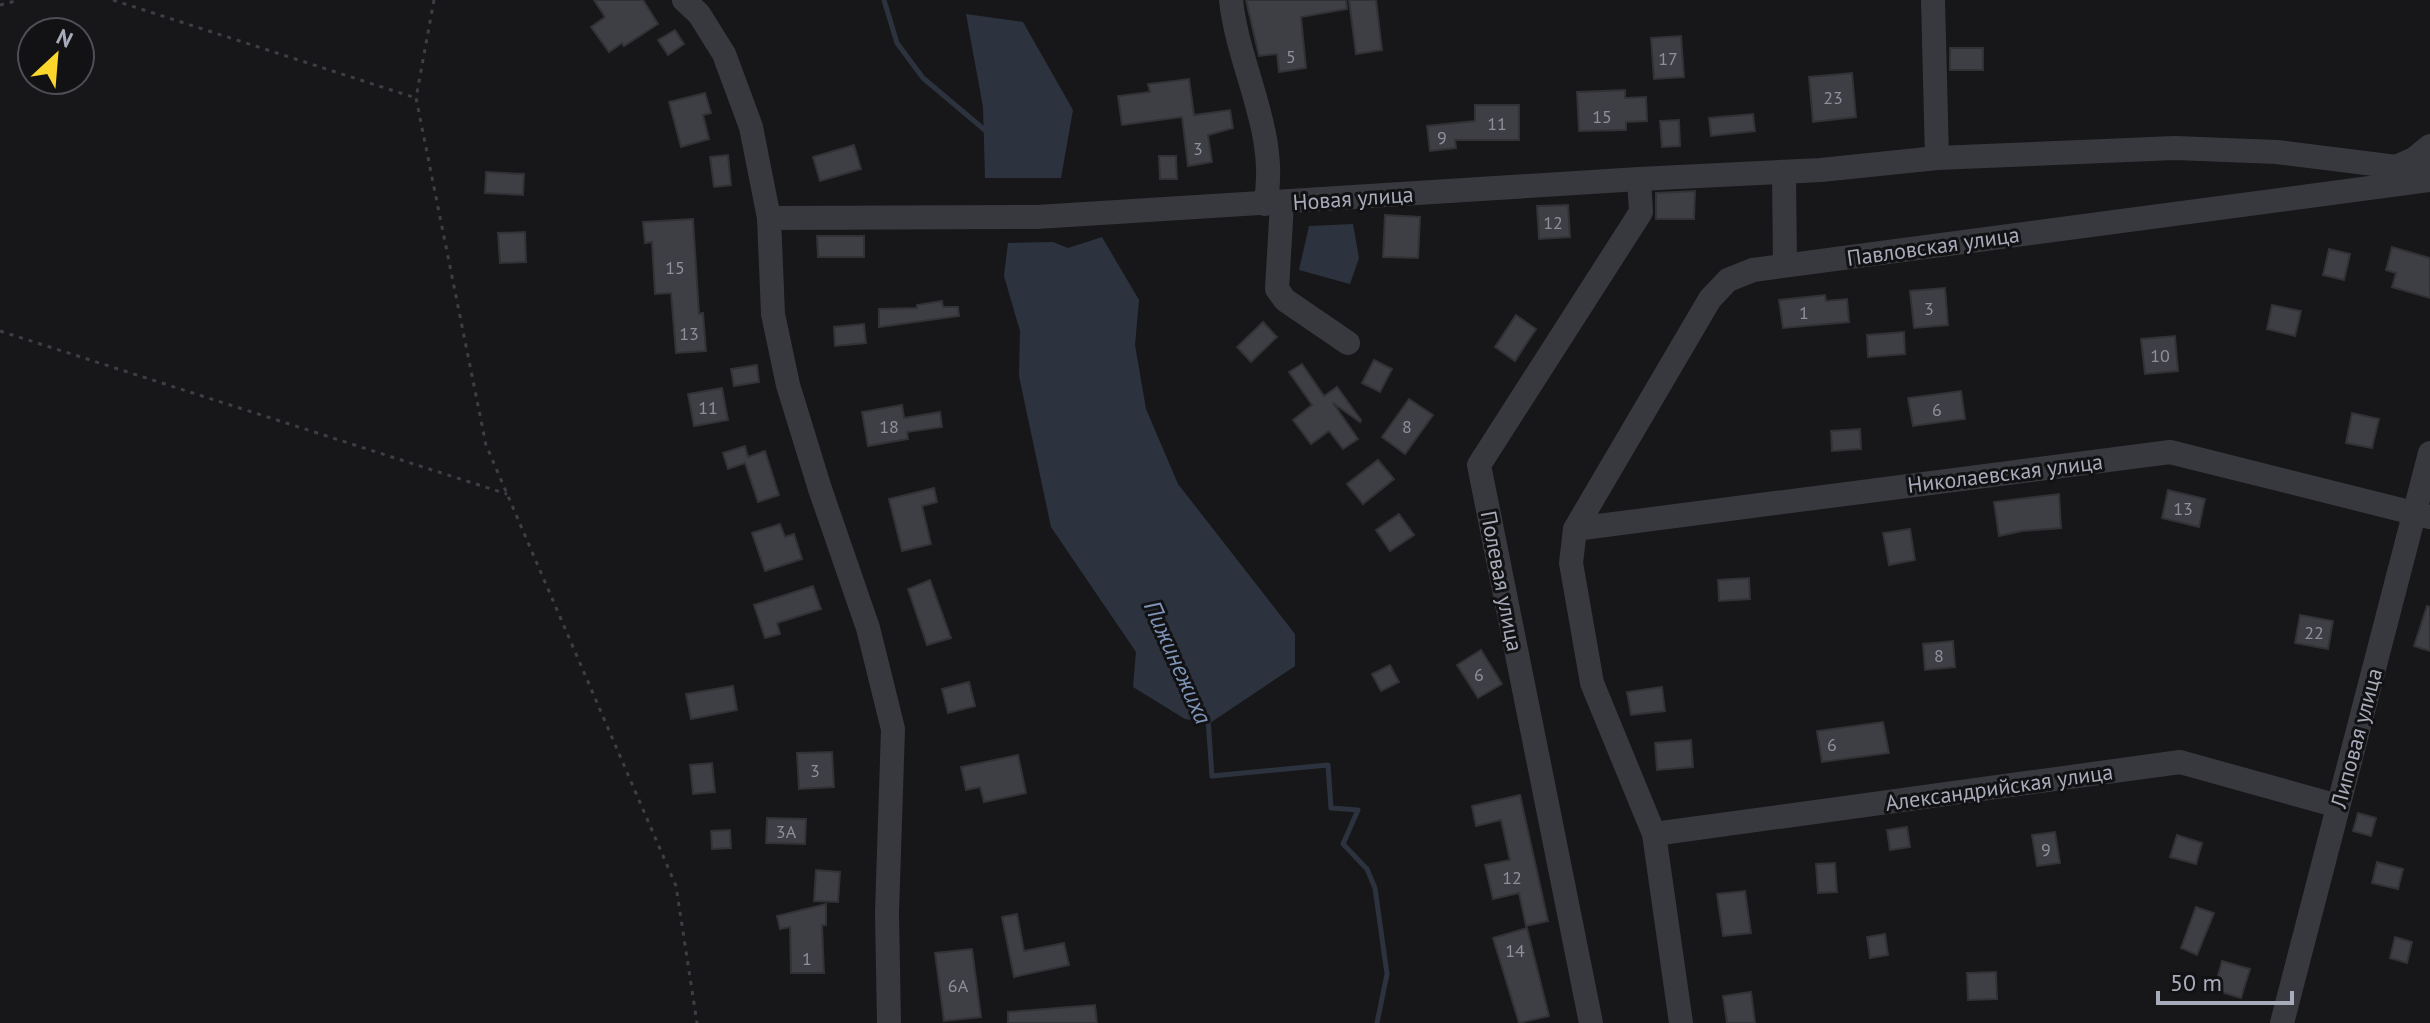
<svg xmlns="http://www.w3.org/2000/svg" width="2430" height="1023" font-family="'PT Sans',sans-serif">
<rect width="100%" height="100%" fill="#171719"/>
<g fill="#2c333e">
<polygon points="966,14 1023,22 1073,110 1061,178 985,178 983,107"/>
<polygon points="1353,224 1359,258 1350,284 1299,270 1309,226"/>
<polygon points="1102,237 1139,300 1135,345 1146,409 1178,484 1295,634 1295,666 1210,723 1185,719 1133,687 1136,652 1051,527 1019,376 1020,331 1004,276 1008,243 1053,242 1068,248"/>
</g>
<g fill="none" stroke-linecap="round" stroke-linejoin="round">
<g stroke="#2c333e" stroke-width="5">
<polyline points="884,0 897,43 923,78 986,131"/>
<polyline points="1208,719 1212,776 1328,765 1331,808 1358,810 1343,844 1367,869 1375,888 1387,974 1377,1023"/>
</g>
</g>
<g fill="#3e3f44" stroke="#323135" stroke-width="2">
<polygon points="594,0 643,0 658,24 624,46 622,43 609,52 591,27 605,17"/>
<polygon points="1246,0 1346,0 1347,9 1301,17 1306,68 1279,72 1277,54 1259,56"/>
<polygon points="1349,0 1376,0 1382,50 1356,54"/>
<polygon points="675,30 684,44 668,55 658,40"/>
<polygon points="1681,36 1684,77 1654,79 1651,38"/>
<rect x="1950" y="48" width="33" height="22"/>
<polygon points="1852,73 1856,117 1813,122 1809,77"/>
<polygon points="1189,79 1194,115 1230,110 1233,128 1208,135 1212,162 1188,166 1182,117 1122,125 1118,96 1150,92 1148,84"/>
<polygon points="1625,90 1625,98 1646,97 1647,121 1626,122 1626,130 1579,131 1577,92"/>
<polygon points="705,93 711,113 703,115 709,139 681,147 669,102"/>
<polygon points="1475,105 1519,105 1519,140 1455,140 1456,148 1430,151 1427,126 1475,121"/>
<polygon points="1753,114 1755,131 1711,136 1709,118"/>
<polygon points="1679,120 1680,146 1662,147 1660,121"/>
<polygon points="854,145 861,169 820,181 813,157"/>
<polygon points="728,155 731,185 714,187 710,157"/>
<polygon points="1159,156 1176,156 1177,179 1160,179"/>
<polygon points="486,172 524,174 523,195 485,193"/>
<polygon points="1695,191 1694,219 1656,219 1656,193"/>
<polygon points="1568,205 1570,237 1539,239 1537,206"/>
<polygon points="1385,215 1420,217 1418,258 1383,257"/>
<polygon points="693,219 699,314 703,313 706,351 676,353 671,293 655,294 652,242 645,243 643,222"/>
<polygon points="525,232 526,262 500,263 498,233"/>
<polygon points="817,236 864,236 864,257 818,257"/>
<polygon points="2392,247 2430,258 2430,298 2392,287 2396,273 2386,270"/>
<polygon points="2329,249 2350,254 2344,280 2323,275"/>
<polygon points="1945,288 1948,325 1914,328 1910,291"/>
<polygon points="1825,295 1826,301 1847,299 1849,322 1783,328 1779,300"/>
<polygon points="942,301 943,307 958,307 959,316 879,327 879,309 917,308 917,305"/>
<polygon points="2272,305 2301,311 2295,336 2267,329"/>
<polygon points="1516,315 1536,329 1515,361 1495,347"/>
<polygon points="1263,322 1277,337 1251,362 1237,347"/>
<polygon points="864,324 866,343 835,346 834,327"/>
<polygon points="1904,332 1905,354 1868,357 1867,335"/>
<polygon points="2175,336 2178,371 2145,374 2141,339"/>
<polygon points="1374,360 1392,369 1380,392 1362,383"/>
<polygon points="1302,364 1324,396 1337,387 1361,420 1360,422 1333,403 1358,439 1343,449 1329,431 1311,444 1293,420 1312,405 1289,372"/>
<polygon points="757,365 759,382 734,386 731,369"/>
<polygon points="722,388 728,420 694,426 688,394"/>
<polygon points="1961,391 1965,419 1913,426 1908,398"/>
<polygon points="1409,399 1433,415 1405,454 1382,437"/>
<polygon points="902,405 904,418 940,412 942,427 907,432 908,439 868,446 862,412"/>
<polygon points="2352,413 2379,419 2372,448 2346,443"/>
<polygon points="1860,429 1861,449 1832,451 1831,431"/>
<polygon points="745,446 748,457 765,451 779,495 758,502 745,463 728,469 723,453"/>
<polygon points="1378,460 1394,479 1363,504 1347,484"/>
<polygon points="934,488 937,502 922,506 931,544 902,551 889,499"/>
<polygon points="2168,490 2205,499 2199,527 2162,518"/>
<polygon points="2059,494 2061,528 2022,531 1999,536 1994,502"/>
<polygon points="1399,514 1414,535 1390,551 1376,530"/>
<polygon points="780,524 785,537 794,534 802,559 765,571 752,533"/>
<polygon points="1910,529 1915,560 1889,565 1883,533"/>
<polygon points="1749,578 1750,599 1719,601 1718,580"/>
<polygon points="930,580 951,638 927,645 908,589"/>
<polygon points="813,586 821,609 777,623 780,634 765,638 754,605"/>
<polygon points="2427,606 2430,607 2430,651 2414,646"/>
<polygon points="2300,615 2333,621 2328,649 2295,643"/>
<polygon points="1953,641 1955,667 1925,670 1923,644"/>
<polygon points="1481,650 1502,684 1478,698 1457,665"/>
<polygon points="1390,665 1399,682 1381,691 1372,674"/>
<polygon points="969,682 975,706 948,713 942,689"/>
<polygon points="733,686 737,710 691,719 686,694"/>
<polygon points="1662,687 1665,711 1631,715 1627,692"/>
<polygon points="1883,722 1889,753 1822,762 1817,731"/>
<polygon points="1691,740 1693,767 1657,770 1655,743"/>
<polygon points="832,752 834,787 799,789 797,753"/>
<polygon points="1018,755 1026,793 984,802 980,787 966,790 961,767"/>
<polygon points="712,763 715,792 693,794 690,765"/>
<polygon points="1520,795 1548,921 1526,926 1519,893 1493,899 1485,865 1510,860 1501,820 1476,826 1472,806"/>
<polygon points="2358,813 2376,818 2371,836 2353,831"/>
<polygon points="767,818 806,819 805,844 766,843"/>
<polygon points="1907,827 1910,847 1890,850 1887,830"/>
<polygon points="730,830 731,848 712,849 711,831"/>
<polygon points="2055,832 2060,863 2037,866 2032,835"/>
<polygon points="2177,835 2202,843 2196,864 2170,857"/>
<polygon points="2377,862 2403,869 2398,889 2372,883"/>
<polygon points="1835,863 1837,892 1818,893 1816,864"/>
<polygon points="816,870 840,872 838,902 814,901"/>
<polygon points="1745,891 1751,933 1723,936 1717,894"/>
<polygon points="826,904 826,925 822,925 824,973 791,973 790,927 780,929 777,916"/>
<polygon points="2196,907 2214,913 2197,955 2181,948"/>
<polygon points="1017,914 1024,951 1064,943 1069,965 1014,977 1002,917"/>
<polygon points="1527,928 1549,1016 1519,1023 1493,938"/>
<polygon points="1885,934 1888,955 1870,958 1867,937"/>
<polygon points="2395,937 2412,942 2407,963 2390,958"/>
<polygon points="972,949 981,1017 944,1021 935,953"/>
<polygon points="2222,961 2250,969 2241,998 2214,990"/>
<polygon points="1996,972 1997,999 1968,1000 1967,973"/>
<polygon points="1751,992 1755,1023 1727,1023 1723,996"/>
<polygon points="1095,1005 1097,1023 1008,1023 1008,1012"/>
</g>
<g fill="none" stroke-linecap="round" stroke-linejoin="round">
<g stroke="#3e3f46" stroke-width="3" stroke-dasharray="4 6" stroke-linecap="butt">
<polyline points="113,0 416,98"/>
<polyline points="434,0 416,98 486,445 676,886 697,1023"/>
<polyline points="0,5 19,0"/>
<polyline points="0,331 507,494"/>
</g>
<g stroke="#38383f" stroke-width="24">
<polyline points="684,0 699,14 724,54 751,127 769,218 773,314 788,385 820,489 868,628 893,729 887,913 889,1023"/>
<path d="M1231 0C1238 68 1280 135 1265 204"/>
<polyline points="1933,0 1937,158"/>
<polyline points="2398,166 2414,159 2430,146"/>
<polyline points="1784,172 1785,265"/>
<polyline points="1282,203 1277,289 1285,300 1348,343"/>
<polyline points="769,218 1037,217 1639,179 1821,170 1937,158 2175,148 2277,152 2430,171"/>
<polyline points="1575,529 2170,452 2430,517"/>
<polyline points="1654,834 2180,762 2338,806"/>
<polyline points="1591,1023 1479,465 1641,212 1639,179"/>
<polyline points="1681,1023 1654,834 1592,683 1571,563 1575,529 1710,299 1728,280 1753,270 2430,180"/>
<polyline points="2282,1023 2430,453"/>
</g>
</g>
<g text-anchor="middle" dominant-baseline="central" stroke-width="6" stroke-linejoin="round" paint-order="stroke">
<g font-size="18" fill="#8e909c">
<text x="1291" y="56">5</text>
<text x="1668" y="58">17</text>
<text x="1833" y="97">23</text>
<text x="1602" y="116">15</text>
<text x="1497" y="123">11</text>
<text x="1442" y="137">9</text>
<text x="1198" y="148">3</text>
<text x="1553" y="222">12</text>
<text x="675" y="267">15</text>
<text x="1929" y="308">3</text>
<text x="1804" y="312">1</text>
<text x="689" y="333">13</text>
<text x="2160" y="355">10</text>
<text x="708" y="407">11</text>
<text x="1937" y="409">6</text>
<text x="889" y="426">18</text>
<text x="1407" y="426">8</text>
<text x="2183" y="508">13</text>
<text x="2314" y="632">22</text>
<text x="1939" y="655">8</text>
<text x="1479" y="674">6</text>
<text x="1832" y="744">6</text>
<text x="815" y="770">3</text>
<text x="786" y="831">3А</text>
<text x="2046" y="849">9</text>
<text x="1512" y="877">12</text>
<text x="1515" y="950">14</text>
<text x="807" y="958">1</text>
<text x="958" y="985">6А</text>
</g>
<g font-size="22" fill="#a8abba" stroke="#121214">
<text transform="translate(1353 198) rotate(-4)">Новая улица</text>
<text transform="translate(1933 246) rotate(-8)">Павловская улица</text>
<text transform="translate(2005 473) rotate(-7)">Николаевская улица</text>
<text transform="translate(1502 581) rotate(79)">Полевая улица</text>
<text transform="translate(2356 738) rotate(-75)">Липовая улица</text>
<text transform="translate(1999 787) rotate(-8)">Александрийская улица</text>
</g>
<g font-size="24" font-style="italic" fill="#7d93b7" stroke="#121214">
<text transform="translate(1178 662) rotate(66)">Пижинежиха</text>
</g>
</g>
<g transform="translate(56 56) rotate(26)"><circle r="38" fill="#121214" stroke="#4e4f56" stroke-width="2"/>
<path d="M0-6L14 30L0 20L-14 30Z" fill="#fdd62b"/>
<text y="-12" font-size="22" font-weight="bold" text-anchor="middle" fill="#a8abba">N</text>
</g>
<path d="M2158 991v12h134v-12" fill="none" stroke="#a8abba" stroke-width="4"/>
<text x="2170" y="991" font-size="24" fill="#a8abba" stroke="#121214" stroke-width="6" paint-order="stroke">50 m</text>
</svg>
